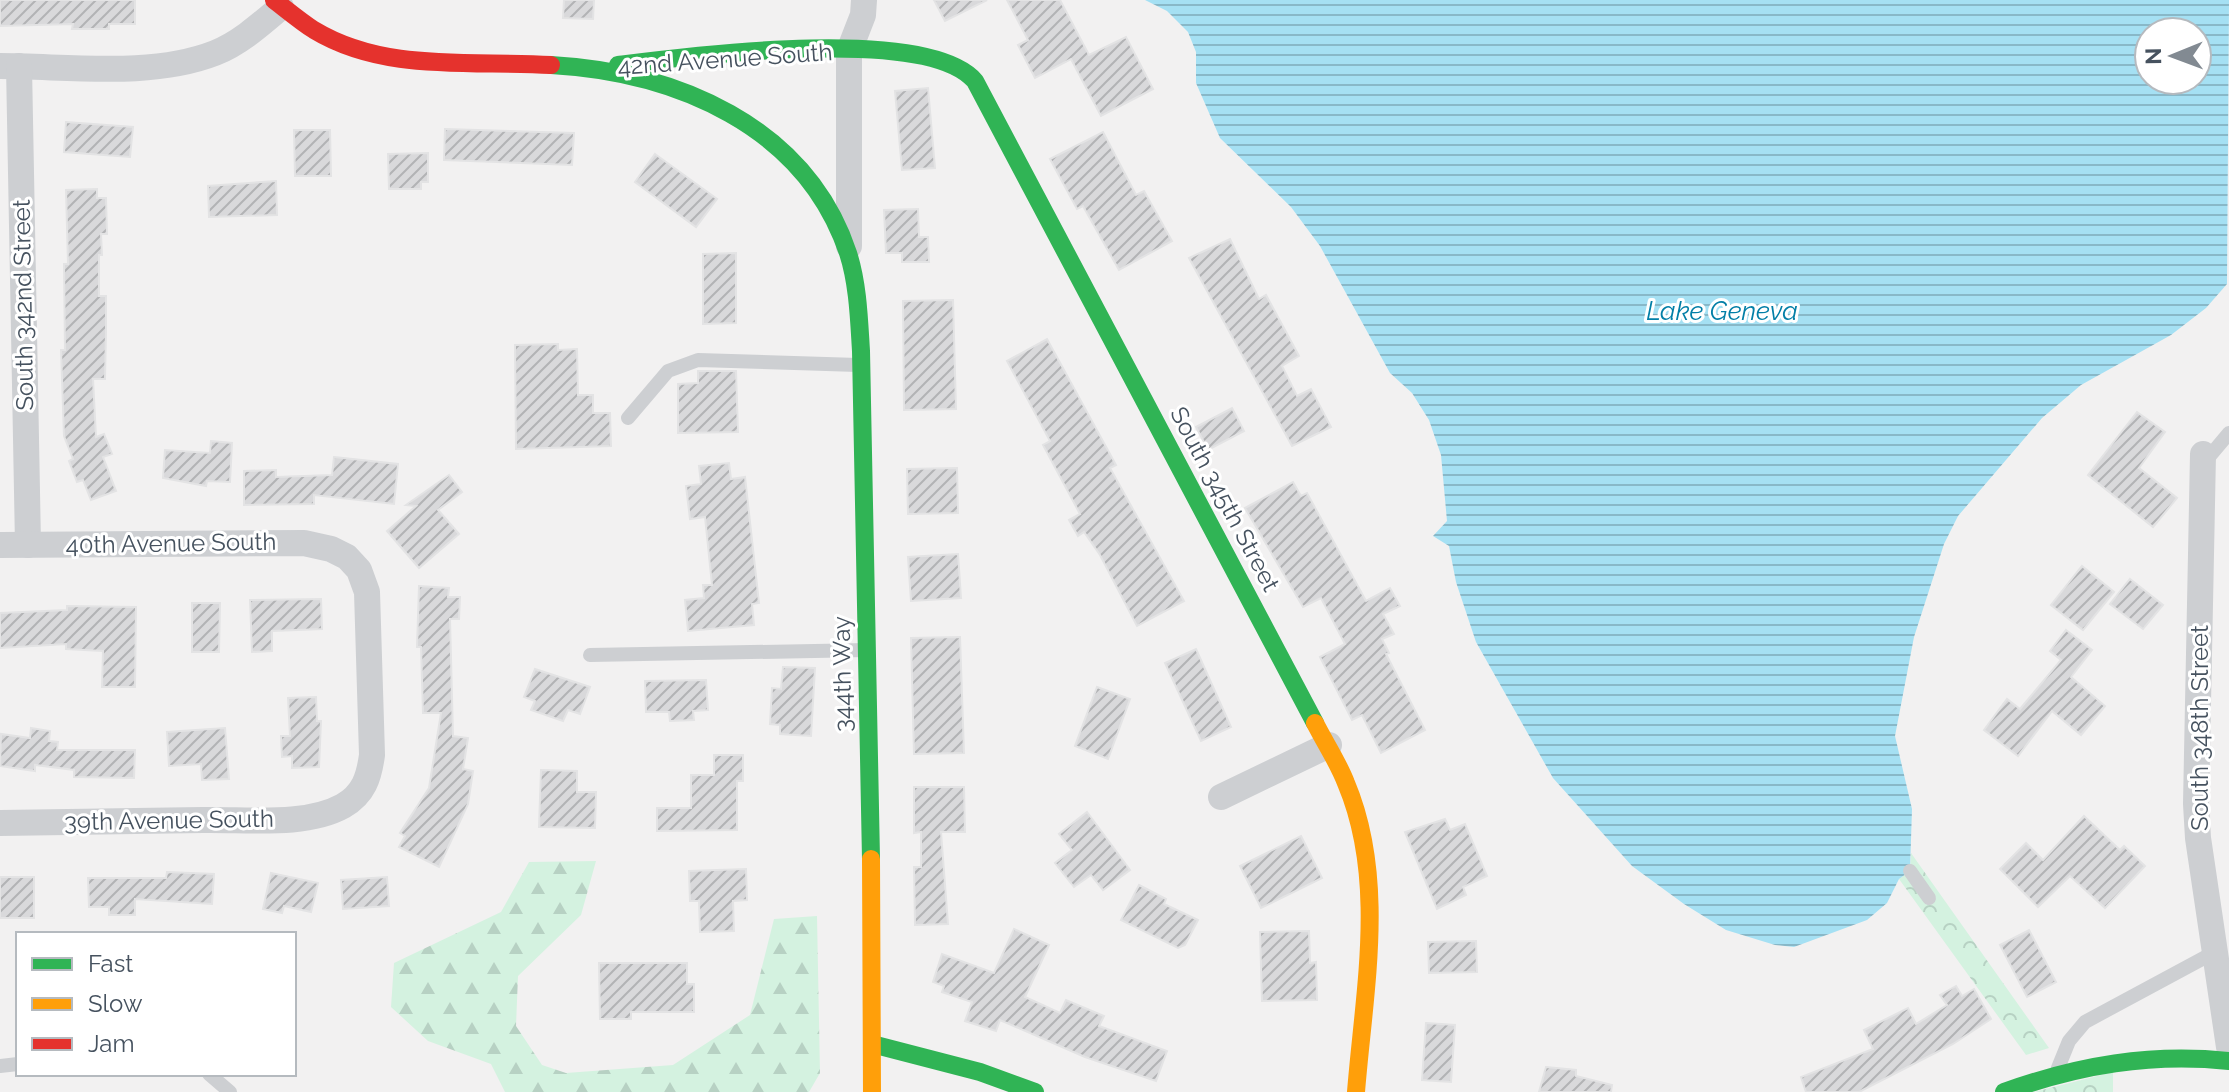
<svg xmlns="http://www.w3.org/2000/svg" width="2229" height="1092" font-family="Raleway,sans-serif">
<defs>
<pattern id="forest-firs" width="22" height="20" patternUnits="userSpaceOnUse" patternTransform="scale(2)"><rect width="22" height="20" fill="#d4f2e0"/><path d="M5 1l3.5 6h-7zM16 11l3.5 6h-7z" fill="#b7d1c3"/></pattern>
<pattern id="park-crowns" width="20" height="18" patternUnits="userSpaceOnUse" patternTransform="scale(2)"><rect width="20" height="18" fill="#d4f2e0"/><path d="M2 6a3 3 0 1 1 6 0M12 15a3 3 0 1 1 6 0" fill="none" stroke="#b7d1c3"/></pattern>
<pattern id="water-rules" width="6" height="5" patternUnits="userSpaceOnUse" patternTransform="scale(2)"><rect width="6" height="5" fill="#a5e0f3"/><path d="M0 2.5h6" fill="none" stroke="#88b8c8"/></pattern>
<pattern id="building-hatch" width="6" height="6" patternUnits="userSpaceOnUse" patternTransform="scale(2)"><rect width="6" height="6" fill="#d9d9db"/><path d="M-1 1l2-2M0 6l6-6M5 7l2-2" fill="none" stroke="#b2b3b5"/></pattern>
</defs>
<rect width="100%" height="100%" fill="#f2f1f1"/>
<polygon fill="url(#forest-firs)" points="596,861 581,915 518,976 516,1026 542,1065 566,1073 673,1065 750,1015 774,919 817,916 820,1073 809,1092 505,1092 491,1064 428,1041 391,1007 394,963 501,912 529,862"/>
<g fill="url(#park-crowns)">
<polygon points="1911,853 2049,1048 2026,1055 1899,879 1910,871"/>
<polygon points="2113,1072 2113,1092 2034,1092"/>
</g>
<path fill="url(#water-rules)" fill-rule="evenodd" d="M1145 0H2229L2227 284 2206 308 2171 335 2081 385 2042 418 1958 516 1944 544 1914 637 1895 736 1912 809 1910 871 1899 879 1887 903 1867 920 1794 947 1775 945 1726 930 1684 904 1632 866 1553 778 1476 642 1456 582 1449 546 1433 536 1447 521 1441 455 1429 420 1412 393 1390 373 1320 246 1291 207 1220 138 1196 83V52L1188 32 1167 11ZM2149 32H2197V80H2149Z"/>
<g fill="url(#building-hatch)" stroke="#e3e3e4" stroke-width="2">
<polygon points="0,0 135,0 135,24 109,24 109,29 72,29 73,24 0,26"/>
<polygon points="564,0 594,0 593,19 563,18"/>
<polygon points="934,0 987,0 945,21"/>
<polygon points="1007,0 1060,0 1089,55 1126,37 1153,89 1101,116 1071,59 1035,78 1018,45 1028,40"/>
<polygon points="928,88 935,168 902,170 895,91"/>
<polygon points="66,122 133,127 130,157 64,152"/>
<polygon points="445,129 574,133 572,165 444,160"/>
<polygon points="294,130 330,130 331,176 295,176"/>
<polygon points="1103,132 1136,195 1144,191 1172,241 1119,270 1083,206 1077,209 1050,159"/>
<polygon points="428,153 428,182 421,182 421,189 389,189 388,154"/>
<polygon points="655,154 717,199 696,227 635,182"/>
<polygon points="276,181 277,215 209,217 208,186"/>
<polygon points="97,189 97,198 106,198 107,234 101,234 102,255 99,255 99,296 106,296 106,331 105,379 93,379 96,437 104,434 112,454 103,457 116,491 91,500 83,480 77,482 69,461 73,459 64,436 61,350 65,350 64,264 68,264 66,190"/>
<polygon points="918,209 919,237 928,237 929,262 902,262 902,253 886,253 884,210"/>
<polygon points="1230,239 1259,299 1266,295 1299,356 1282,366 1297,396 1311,389 1331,427 1292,446 1189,258"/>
<polygon points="736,253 736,323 703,324 703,254"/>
<polygon points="953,300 956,409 904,410 903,301"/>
<polygon points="1047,339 1116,465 1110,468 1184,601 1137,626 1100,555 1084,532 1078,536 1069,520 1080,514 1043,445 1050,441 1007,361"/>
<polygon points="558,344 558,350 577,349 578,395 593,395 593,413 610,413 611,446 516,449 515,345"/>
<polygon points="698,371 736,371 738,432 678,433 678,384 698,383"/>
<polygon points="1232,408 1244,431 1208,450 1196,427"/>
<polygon points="2137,412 2165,432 2139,468 2177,498 2153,527 2088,475"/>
<polygon points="211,441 232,443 230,482 207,481 206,486 163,478 165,450 210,453"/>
<polygon points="334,457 398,464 394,504 314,495 314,504 244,505 244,471 276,470 276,477 332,475"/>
<polygon points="729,463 731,479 745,477 759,603 752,604 754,625 688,631 685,600 704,598 703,585 712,585 705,517 690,519 686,486 701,484 699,466"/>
<polygon points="957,468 958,513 908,514 907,469"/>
<polygon points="449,475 462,492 438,510 459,534 419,568 387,531 416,506 406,505"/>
<polygon points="1293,482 1301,496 1307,493 1366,601 1390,588 1400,606 1383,614 1394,634 1382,639 1389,653 1386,654 1425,730 1381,753 1362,715 1352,720 1320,657 1345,644 1321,598 1303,607 1245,508"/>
<polygon points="958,554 961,598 911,601 908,557"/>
<polygon points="2082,566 2114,592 2083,630 2051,605"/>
<polygon points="2130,579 2163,605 2143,629 2110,604"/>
<polygon points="419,586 449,588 448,597 460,597 459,619 450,619 453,736 468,738 463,769 473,771 468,804 439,867 399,847 405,836 400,833 429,788 441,713 423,713 421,647 417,647"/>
<polygon points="321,599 322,629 272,631 272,651 252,652 250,600"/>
<polygon points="192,603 220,603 219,652 192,652"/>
<polygon points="67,606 136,607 135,687 102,687 103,651 66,649 66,644 0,648 0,613 67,610"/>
<polygon points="2066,630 2092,650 2071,677 2105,706 2081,735 2052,711 2018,756 1984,730 2007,699 2020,709 2061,660 2050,651"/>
<polygon points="960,637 964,753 914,754 911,638"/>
<polygon points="1196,649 1231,727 1201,741 1165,663"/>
<polygon points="783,667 815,668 811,736 780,734 780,725 770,724 772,688 781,689"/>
<polygon points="535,669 590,687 580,714 568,710 563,721 531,710 535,701 524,697"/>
<polygon points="706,680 708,710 693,711 694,720 670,721 669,712 646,712 645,681"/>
<polygon points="1097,687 1130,699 1108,759 1075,746"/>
<polygon points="316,697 317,721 321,721 319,767 292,768 292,756 282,757 281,736 290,736 288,698"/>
<polygon points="31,728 50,731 49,741 58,742 57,750 135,750 134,778 74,777 74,770 35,765 35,771 0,766 1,734 30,738"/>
<polygon points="225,728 229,779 202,780 201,764 169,766 167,732"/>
<polygon points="714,755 743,755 743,781 737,781 737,830 657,831 657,808 691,808 691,775 714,775"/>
<polygon points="541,770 577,771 577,792 596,792 595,828 539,827"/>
<polygon points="914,787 964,787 965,832 941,832 948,924 915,925 914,867 921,867 921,832 914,833"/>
<polygon points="1087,812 1130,870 1103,890 1091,875 1074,887 1055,863 1072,850 1059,834"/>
<polygon points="2084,816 2120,850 2124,846 2145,866 2105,908 2070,876 2038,907 2000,869 2026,843 2043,860"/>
<polygon points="1445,819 1450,830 1465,824 1487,876 1463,887 1466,895 1437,909 1405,832"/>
<polygon points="1301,836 1322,878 1261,908 1240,866"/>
<polygon points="746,869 747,900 733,901 734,931 700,932 699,901 690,901 689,871"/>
<polygon points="167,872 214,874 212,904 135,899 135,915 109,915 109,907 89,907 88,878 166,878"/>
<polygon points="271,873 318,883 311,912 284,906 282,913 263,909"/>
<rect x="0" y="877" width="34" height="41"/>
<polygon points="387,877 389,906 343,909 341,880"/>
<polygon points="1139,885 1166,899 1164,904 1198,920 1185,945 1178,948 1121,920"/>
<polygon points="1014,929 1049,945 1025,997 1060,1013 1066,1000 1104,1016 1099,1026 1167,1051 1156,1081 1085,1057 1000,1020 996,1031 965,1021 972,1002 942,992 944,986 933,982 942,954 994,973"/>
<polygon points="2029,930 2056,982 2027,997 2000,945"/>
<polygon points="1309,931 1310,963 1316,962 1317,1000 1262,1001 1260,932"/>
<polygon points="1476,941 1477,972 1429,973 1428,942"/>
<polygon points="599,963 687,963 687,984 694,984 694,1012 631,1012 631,1019 600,1019"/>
<polygon points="1956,986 1962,996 1974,989 1991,1019 1953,1044 1859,1092 1806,1092 1801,1077 1873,1049 1864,1030 1908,1008 1916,1024 1947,1005 1940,995"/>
<polygon points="1426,1023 1455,1025 1451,1082 1422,1080"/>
<polygon points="1546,1067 1576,1070 1576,1076 1612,1085 1611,1092 1539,1092"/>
</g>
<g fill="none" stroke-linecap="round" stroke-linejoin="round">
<g stroke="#cdcfd2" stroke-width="14">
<polyline points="628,418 668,371 698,360 858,365"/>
<polyline points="2203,464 2229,433"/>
<polyline points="590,655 867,650"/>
<polyline points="1910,871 1929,898"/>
<polyline points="0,1066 18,1064"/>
<polyline points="2058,1068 2069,1041 2085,1022 2215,952"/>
<polyline points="209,1074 230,1092"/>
</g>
<g stroke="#cdcfd2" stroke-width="26">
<path d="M0 66C68 66 151 78 215 53 240 43 261 24 281 7"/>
<polyline points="19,66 28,545"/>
<polyline points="849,246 849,51 863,15 864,0"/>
<polyline points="2203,454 2196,804 2198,838 2229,1047"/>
<path d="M0 545 304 543 331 549 347 557 359 570 367 592 372 755C369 777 364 794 343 806 305 827 246 819 203 820 135 821 68 822 0 823"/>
<polyline points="1221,797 1329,745"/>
</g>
<g stroke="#30b455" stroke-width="18">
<path d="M551 65C675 72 805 125 848 253 858 284 859 319 861 351L871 859"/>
<path d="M618 65C690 56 927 25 975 81L1315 723"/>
<polyline points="872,1044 980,1072 1035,1092"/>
<path d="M2004 1092C2079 1065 2150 1053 2229 1061"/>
</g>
<g stroke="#ff9f0a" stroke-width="18">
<path d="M1315 723C1325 743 1338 762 1346 783 1387 880 1364 991 1356 1092"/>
<polyline points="871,859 872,1092"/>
</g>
<path stroke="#e5322d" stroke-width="18" d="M274 0C287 10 300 21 314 30 385 73 472 60 551 65"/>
</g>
<g text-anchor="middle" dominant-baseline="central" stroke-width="6" stroke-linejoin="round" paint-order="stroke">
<g font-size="24" fill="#46525f" stroke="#fff">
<text transform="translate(725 59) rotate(-4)">42nd Avenue South</text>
<text transform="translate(23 305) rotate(-91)">South 342nd Street</text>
<text transform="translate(1225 499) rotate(62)">South 345th Street</text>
<text transform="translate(171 543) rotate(-1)">40th Avenue South</text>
<text transform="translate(842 674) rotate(-91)">344th Way</text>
<text transform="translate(2199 728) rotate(-90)">South 348th Street</text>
<text transform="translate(169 820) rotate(-1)">39th Avenue South</text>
</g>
<g font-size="26" font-style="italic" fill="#027fa7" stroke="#fff">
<text x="1722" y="311">Lake Geneva</text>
</g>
</g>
<rect x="16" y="932" width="280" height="144" fill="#ffffff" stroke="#b5babf" stroke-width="2"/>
<rect x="32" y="958" width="40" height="12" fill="#30b455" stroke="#b5babf" stroke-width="2"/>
<text x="88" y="972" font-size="24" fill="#46525f">Fast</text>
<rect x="32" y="998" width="40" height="12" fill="#ff9f0a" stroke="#b5babf" stroke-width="2"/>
<text x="88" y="1012" font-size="24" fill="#46525f">Slow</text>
<rect x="32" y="1038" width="40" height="12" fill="#e5322d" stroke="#b5babf" stroke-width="2"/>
<text x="88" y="1052" font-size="24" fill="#46525f">Jam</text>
<g transform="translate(2173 56) rotate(269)"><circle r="38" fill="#ffffff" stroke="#b5babf" stroke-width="2"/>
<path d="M0-6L14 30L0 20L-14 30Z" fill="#828a92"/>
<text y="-12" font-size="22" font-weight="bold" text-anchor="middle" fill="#46525f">N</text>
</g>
</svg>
